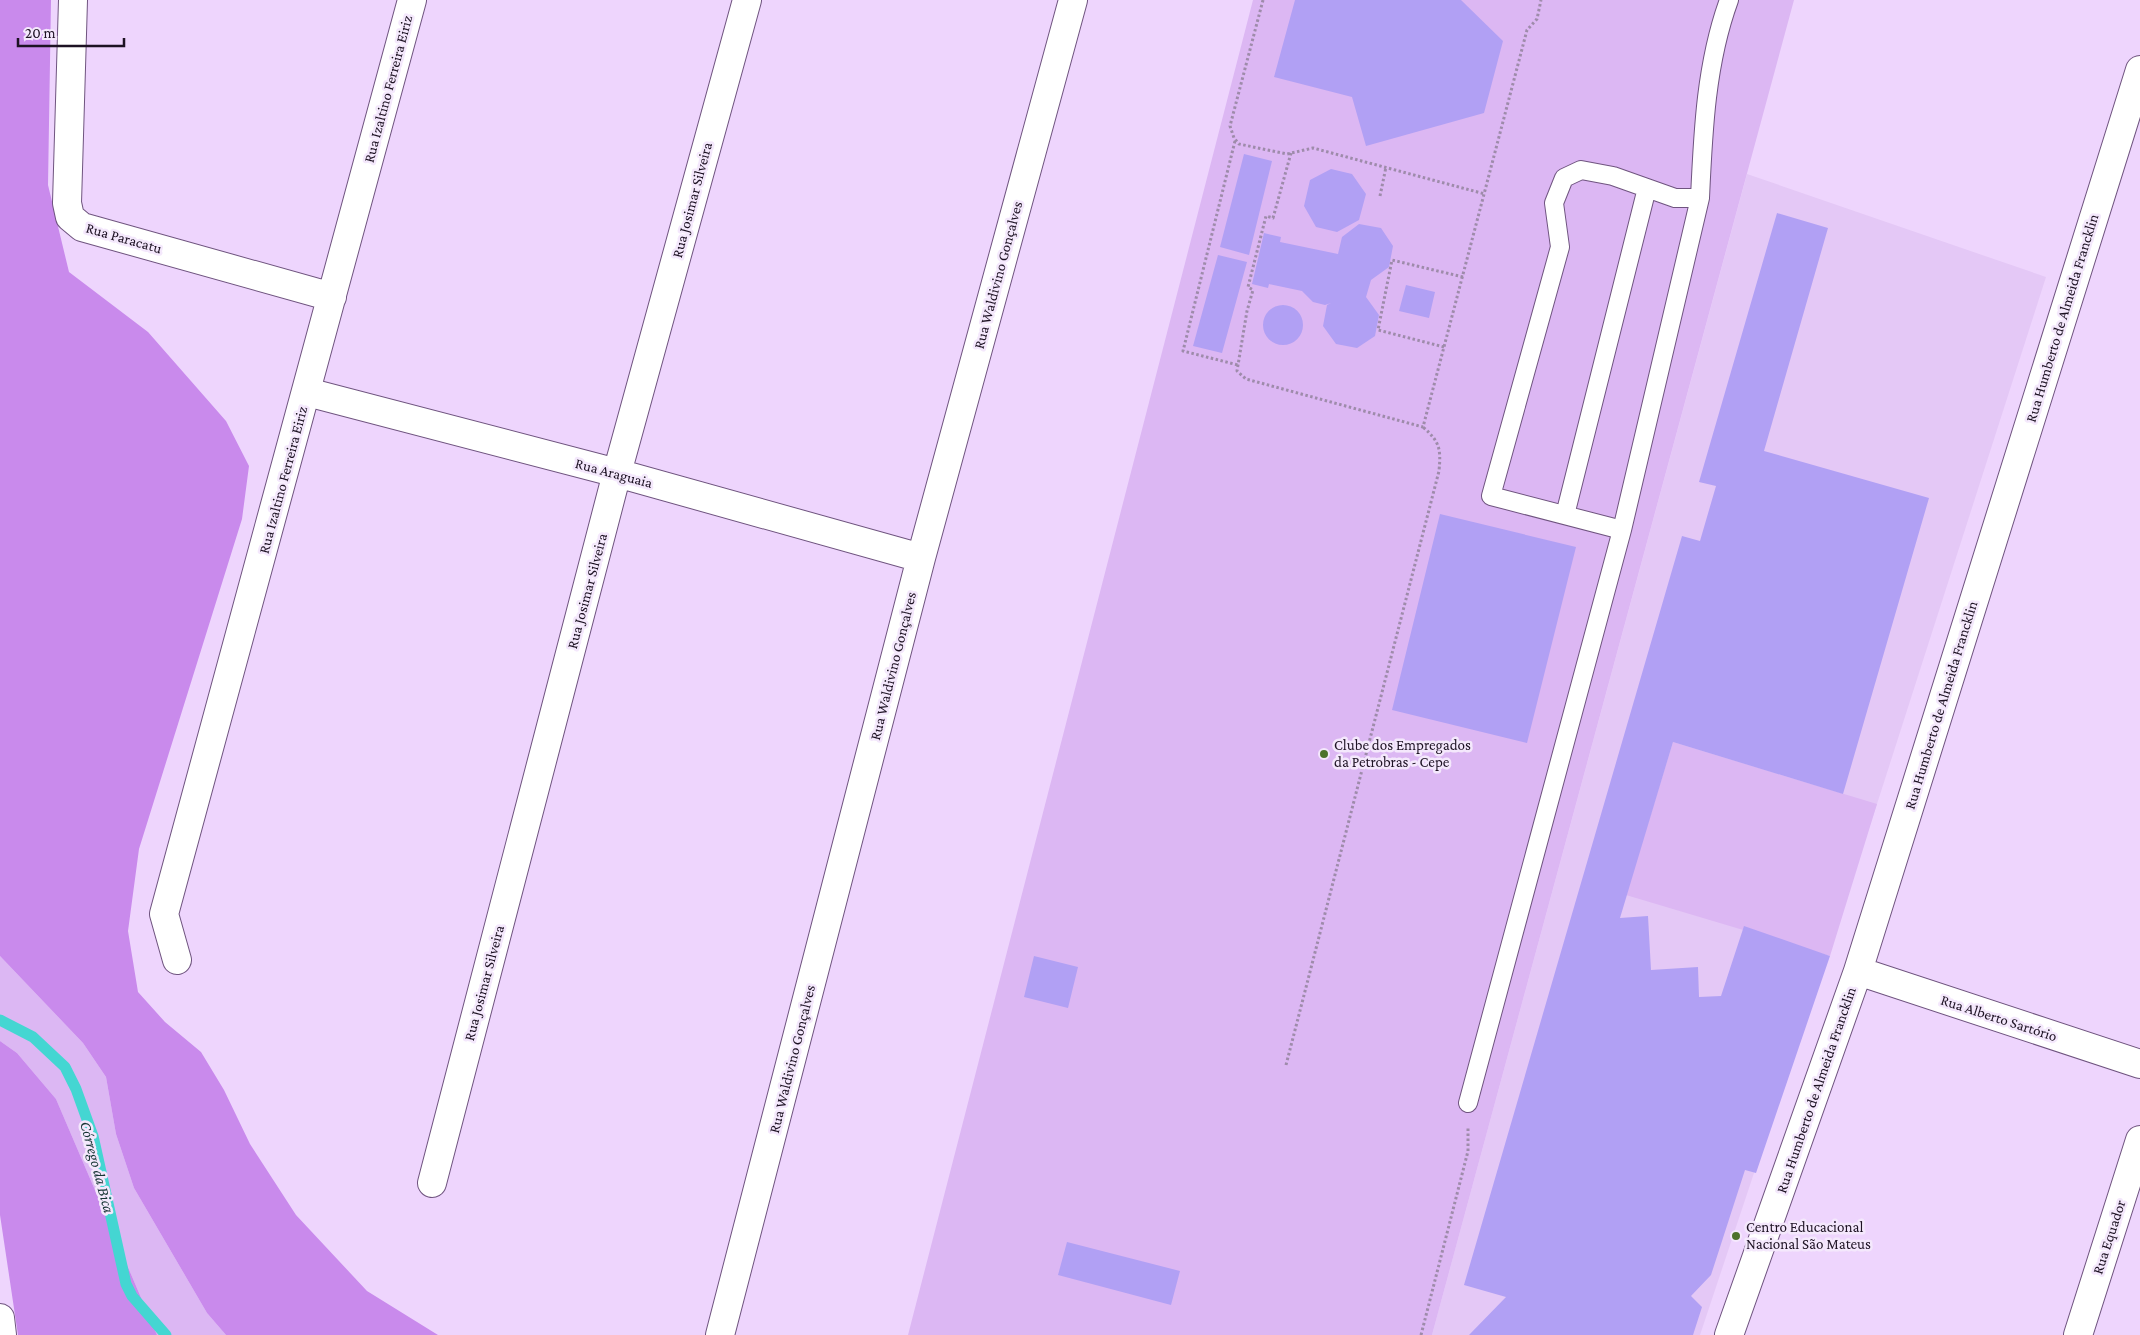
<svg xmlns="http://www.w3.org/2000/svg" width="2140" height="1335" viewBox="0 0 2140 1335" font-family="'Crimson Pro',serif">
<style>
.built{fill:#e4c8f6}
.green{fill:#dcb7f3}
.forest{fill:#c98aec}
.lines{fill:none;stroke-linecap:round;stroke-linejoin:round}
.stream{stroke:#44d6d2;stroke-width:11}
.building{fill:#b1a0f4}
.service-casing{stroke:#6f547f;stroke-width:20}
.minor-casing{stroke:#6f547f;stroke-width:30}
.path{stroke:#9e8baa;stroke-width:3;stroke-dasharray:2.5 2.5;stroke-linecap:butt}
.service{stroke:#fff;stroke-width:18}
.minor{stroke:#fff;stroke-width:28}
.poi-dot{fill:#4d722b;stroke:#f4e8fc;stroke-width:2}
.labels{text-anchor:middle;stroke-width:5;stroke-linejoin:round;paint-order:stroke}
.street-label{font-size:15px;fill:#1d1223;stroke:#f4e8fc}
.poi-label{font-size:15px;fill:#1d1223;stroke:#f4e8fc;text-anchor:start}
.water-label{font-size:16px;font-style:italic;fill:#173534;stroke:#f4e8fc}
</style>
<rect width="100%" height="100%" fill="#eed5fd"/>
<path class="built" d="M 1747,174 L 2046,277 L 1877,804 L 1700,1335 L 1432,1335 Z"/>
<path class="green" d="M 1253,0 L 1794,0 L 1432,1335 L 908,1335 Z
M 1673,742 L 1877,804 L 1830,956 L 1626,895 Z
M 0,956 L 83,1043 L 106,1077 L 116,1134 L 134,1188 L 207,1313 L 226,1335 L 157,1335 L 56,1099 L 17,1053 L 0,1041 Z"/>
<path class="forest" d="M 0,0 L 51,0 L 48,185 L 69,272 L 148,332 L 226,421 L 249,466 L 242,519 L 139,849 L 128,931 L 138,992 L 165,1022 L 201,1052 L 224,1090 L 250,1144 L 296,1215 L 367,1291 L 438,1335 L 226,1335 L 207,1313 L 134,1188 L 116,1134 L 106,1077 L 83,1043 L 0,956 Z
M 0,1041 L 17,1053 L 56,1099 L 157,1335 L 18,1335 L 0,1215 Z"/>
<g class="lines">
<path class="stream" d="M 0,1020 L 33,1037 L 65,1067 L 76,1089 L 93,1136 L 126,1284 L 132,1296 L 166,1335"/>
</g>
<path class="building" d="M 1295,0 L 1461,0 L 1503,41 L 1484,113 L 1366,146 L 1352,97 L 1274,77 Z
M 1244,154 L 1272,161 L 1249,255 L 1220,247 Z
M 1331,169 L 1352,174 L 1366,194 L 1359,220 L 1337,232 L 1316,227 L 1304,206 L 1310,180 Z
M 1777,213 L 1828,228 L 1764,451 L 1929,498 L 1843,794 L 1673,742 L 1620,918 L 1648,916 L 1651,970 L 1698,967 L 1699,997 L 1721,996 L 1744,926 L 1830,956 L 1756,1173 L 1745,1170 L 1711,1275 L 1691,1296 L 1702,1307 L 1693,1335 L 1469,1335 L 1506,1297 L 1464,1285 L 1682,536 L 1700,541 L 1716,486 L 1699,482 Z
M 1359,224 L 1381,228 L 1393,246 L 1389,267 L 1371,280 L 1366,297 L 1379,315 L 1375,336 L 1357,348 L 1336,344 L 1323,326 L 1327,305 L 1331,303 L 1325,305 L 1313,302 L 1302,291 L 1269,284 L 1268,288 L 1252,284 L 1264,233 L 1281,237 L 1280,242 L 1338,254 L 1342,237 Z
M 1218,255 L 1247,262 L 1222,353 L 1193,346 Z
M 1406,285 L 1435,292 L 1429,318 L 1399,311 Z
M1263 325a20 20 0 1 1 40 0a20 20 0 1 1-40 0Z
M 1440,514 L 1576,547 L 1527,743 L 1392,710 Z
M 1034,956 L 1078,967 L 1068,1008 L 1024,997 Z
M 1067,1242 L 1180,1271 L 1171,1305 L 1058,1275 Z"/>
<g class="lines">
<g class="service-casing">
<path id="service" d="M 1581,170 L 1613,176 L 1675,198 L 1700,198 L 1622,530 L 1491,496 L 1560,247 L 1554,203 L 1564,178 Z
M 1700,198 C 1703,131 1706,63 1729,0
M 1565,515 L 1647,188
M 1468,1103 L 1622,530"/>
</g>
<g class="minor-casing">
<path id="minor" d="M 73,0 L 67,203 L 70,217 L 82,227 L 332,297
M 307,392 L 617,473 L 921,558
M 177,960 L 164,914 L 412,0
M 1858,971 L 2140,1064
M 432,1183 L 617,473 L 747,0
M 0,1318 L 2,1335
M 720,1335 L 921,558 L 1073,0
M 1729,1335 L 1858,971 L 2140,70
M 2078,1335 L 2140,1140"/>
</g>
<path class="path" d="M 1263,0 L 1230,126 L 1234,138 L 1239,144 L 1287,154 L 1313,148 L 1485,194
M 1235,141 L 1183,351 L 1238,365
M 1291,153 L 1273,218 L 1266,216 L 1248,287 L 1253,290 L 1247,311 L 1237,371 L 1246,379 L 1423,427 L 1527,30 L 1537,19 L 1541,0
M 1380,196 L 1386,167
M 1444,347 L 1378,330 L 1392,260 L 1463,277
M 1286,1065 L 1439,471 C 1441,449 1440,442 1423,427
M 1421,1335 L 1468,1151 L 1468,1128"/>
<use href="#service" class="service"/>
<use href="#minor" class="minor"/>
</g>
<g class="poi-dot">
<circle cx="1324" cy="754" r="5"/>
<circle cx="1736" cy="1236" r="5"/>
</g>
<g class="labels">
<g class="street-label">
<text transform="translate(388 89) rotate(-75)" y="5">Rua Izaltino Ferreira Eiriz</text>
<text transform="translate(692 200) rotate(-75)" y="5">Rua Josimar Silveira</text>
<text transform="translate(124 238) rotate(16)" y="5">Rua Paracatu</text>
<text transform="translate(998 275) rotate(-75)" y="5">Rua Waldivino Gonçalves</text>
<text transform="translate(2062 318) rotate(-73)" y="5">Rua Humberto de Almeida Francklin</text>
<text transform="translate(614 473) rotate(15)" y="5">Rua Araguaia</text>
<text transform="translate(283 480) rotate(-75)" y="5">Rua Izaltino Ferreira Eiriz</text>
<text transform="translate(587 591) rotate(-75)" y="5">Rua Josimar Silveira</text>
<text transform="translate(893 666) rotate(-76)" y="5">Rua Waldivino Gonçalves</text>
<text transform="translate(1941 705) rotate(-73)" y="5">Rua Humberto de Almeida Francklin</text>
<text transform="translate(484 983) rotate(-75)" y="5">Rua Josimar Silveira</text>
<text transform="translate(1999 1018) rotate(18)" y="5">Rua Alberto Sartório</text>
<text transform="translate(792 1059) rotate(-76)" y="5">Rua Waldivino Gonçalves</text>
<text transform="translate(1816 1090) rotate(-71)" y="5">Rua Humberto de Almeida Francklin</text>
<text transform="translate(2109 1237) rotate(-72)" y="5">Rua Equador</text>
</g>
<g class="poi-label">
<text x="1334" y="750">Clube dos Empregados<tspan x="1334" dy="17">da Petrobras - Cepe</tspan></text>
<text x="1746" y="1232">Centro Educacional<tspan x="1746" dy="17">Nacional São Mateus</tspan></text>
</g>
<g class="water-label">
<text transform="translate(98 1167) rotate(75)" y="6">Córrego da Bica</text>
</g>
</g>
<path d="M18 38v8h106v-8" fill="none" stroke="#1d1223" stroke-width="2.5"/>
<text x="25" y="38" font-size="15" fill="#1d1223" stroke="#f4e8fc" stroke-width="4" paint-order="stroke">20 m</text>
</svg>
